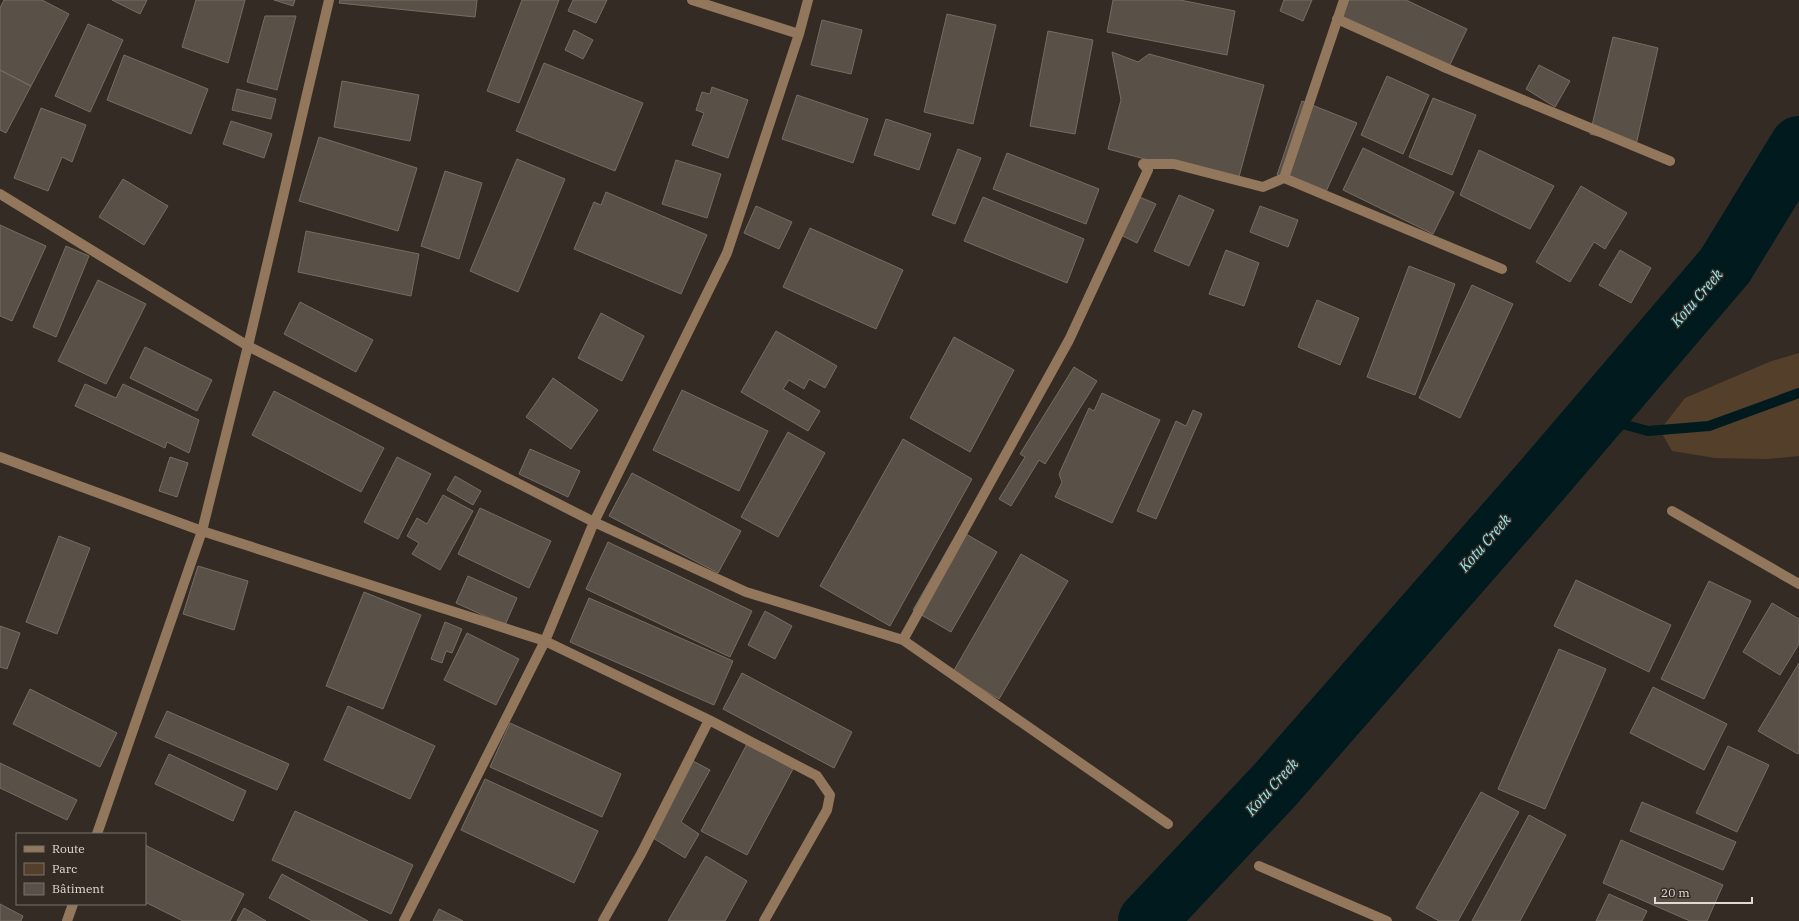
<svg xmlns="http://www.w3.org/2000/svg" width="1799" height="921" viewBox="0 0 1799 921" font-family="'IBM Plex Serif',serif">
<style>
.green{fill:#543f2a}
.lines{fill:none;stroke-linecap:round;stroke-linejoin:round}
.stream{stroke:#001a1d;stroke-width:10}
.river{stroke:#001a1d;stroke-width:58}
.building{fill:#595148;stroke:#766c63}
.minor{stroke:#92775c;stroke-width:10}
.labels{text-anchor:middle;stroke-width:3;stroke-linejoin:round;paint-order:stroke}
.water-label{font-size:15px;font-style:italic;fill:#92eaf3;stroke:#342c24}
</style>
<rect width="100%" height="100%" fill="#342c24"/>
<path class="green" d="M 1799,353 L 1799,456 L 1767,459 L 1715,458 L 1672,451 L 1660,430 L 1685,398 L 1769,362 Z"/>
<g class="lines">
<path class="stream" d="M 1596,417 L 1648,431 L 1709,426 L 1799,393"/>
<path class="river" d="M 1147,921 L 1275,785 L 1542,480 L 1725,266 L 1799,145"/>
</g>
<path class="building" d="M 4,0 L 42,0 L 69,14 L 31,86 L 0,70 L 0,8 Z
M 112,0 L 147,0 L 140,14 Z
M 196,0 L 245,0 L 228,63 L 182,47 Z
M 274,0 L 295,0 L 293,6 Z
M 340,0 L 477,0 L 475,17 L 339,3 Z
M 522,0 L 559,0 L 519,103 L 487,91 Z
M 573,0 L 607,0 L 596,23 L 568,11 Z
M 1113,0 L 1180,0 L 1235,11 L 1227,55 L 1107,32 Z
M 1284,0 L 1312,0 L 1303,21 L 1280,11 Z
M 1348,0 L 1406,0 L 1467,29 L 1446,73 L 1338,22 Z
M 947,14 L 996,25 L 973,124 L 924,112 Z
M 265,16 L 296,16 L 277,90 L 247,82 Z
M 822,20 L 862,30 L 851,74 L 811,65 Z
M 88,24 L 123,40 L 90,112 L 55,96 Z
M 574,30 L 593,40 L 583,59 L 565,50 Z
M 1048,31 L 1093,40 L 1075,134 L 1030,126 Z
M 1613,37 L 1658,48 L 1636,145 L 1590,134 Z
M 1112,52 L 1138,62 L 1149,54 L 1264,85 L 1237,184 L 1108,149 L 1121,100 Z
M 124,55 L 208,89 L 191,134 L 107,100 Z
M 544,63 L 643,103 L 615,171 L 516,131 Z
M 1539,65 L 1570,81 L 1555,107 L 1526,89 Z
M 0,70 L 31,86 L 6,133 L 0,130 Z
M 1387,76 L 1429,95 L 1403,154 L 1361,135 Z
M 342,81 L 419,95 L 410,141 L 334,127 Z
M 712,87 L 748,100 L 728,158 L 692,145 L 704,113 L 696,110 L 702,92 L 710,94 Z
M 237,89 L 276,99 L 271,119 L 232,110 Z
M 797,95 L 868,119 L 853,163 L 782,139 Z
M 1433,98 L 1476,115 L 1452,175 L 1409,157 Z
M 1302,101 L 1357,123 L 1324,196 L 1277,175 Z
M 41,108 L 86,125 L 72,162 L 62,157 L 48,191 L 14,178 Z
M 886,119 L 931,134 L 919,170 L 874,155 Z
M 231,121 L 272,134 L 264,158 L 223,144 Z
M 319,137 L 417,168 L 398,231 L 299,201 Z
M 1363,148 L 1454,192 L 1433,234 L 1343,190 Z
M 958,149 L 981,158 L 955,224 L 932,215 Z
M 1479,150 L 1554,186 L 1530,229 L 1460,195 Z
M 1007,153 L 1099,189 L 1086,224 L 993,189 Z
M 517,159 L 565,179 L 518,292 L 470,271 Z
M 676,160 L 721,174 L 707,218 L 662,204 Z
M 445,171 L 482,183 L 459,259 L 421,246 Z
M 123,179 L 168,206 L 144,245 L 99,217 Z
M 1581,186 L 1627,213 L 1605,249 L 1594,242 L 1570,282 L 1536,262 Z
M 606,192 L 707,235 L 681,294 L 574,249 L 594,202 L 601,205 Z
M 1135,195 L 1156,204 L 1137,243 L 1117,233 Z
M 1179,195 L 1214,210 L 1189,266 L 1154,251 Z
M 983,197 L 1084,239 L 1067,283 L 964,241 Z
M 756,206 L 792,222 L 779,249 L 744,233 Z
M 1260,206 L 1298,220 L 1288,247 L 1250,232 Z
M 0,225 L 46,246 L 12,321 L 0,316 Z
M 810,228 L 903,270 L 876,329 L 783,287 Z
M 306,231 L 419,254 L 411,296 L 298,272 Z
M 66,246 L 89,256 L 56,337 L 33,327 Z
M 1226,250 L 1259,263 L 1244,306 L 1209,294 Z
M 1620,250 L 1651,268 L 1631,303 L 1599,285 Z
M 1409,266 L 1455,284 L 1415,395 L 1367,377 Z
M 98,280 L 146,304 L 106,384 L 58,361 Z
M 1472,285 L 1513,304 L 1460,418 L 1419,398 Z
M 1317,300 L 1359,318 L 1340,365 L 1298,347 Z
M 300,302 L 373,340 L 356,372 L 284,334 Z
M 601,313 L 644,336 L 622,381 L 578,358 Z
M 776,331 L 837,366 L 825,388 L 809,379 L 804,389 L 789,380 L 783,389 L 820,411 L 808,431 L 741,392 Z
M 954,337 L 1014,370 L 970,452 L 910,418 Z
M 145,347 L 212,380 L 197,411 L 130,378 Z
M 1074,367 L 1097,381 L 1045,464 L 1039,460 L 1011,506 L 999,499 L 1025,457 L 1020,454 Z
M 553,378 L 598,410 L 571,449 L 526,417 Z
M 85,384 L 116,398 L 123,384 L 199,420 L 189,453 L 167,442 L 165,448 L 75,406 Z
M 682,390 L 768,431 L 739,491 L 653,450 Z
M 274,391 L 384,448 L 361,492 L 252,435 Z
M 1102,393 L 1160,420 L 1112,523 L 1055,497 L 1062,482 L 1059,474 L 1089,408 L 1094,411 Z
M 1193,410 L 1202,414 L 1156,519 L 1137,511 L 1176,421 L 1186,426 Z
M 788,432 L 825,453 L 778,537 L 741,517 Z
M 903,439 L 972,479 L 890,626 L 820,586 Z
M 530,449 L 580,471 L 568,497 L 519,474 Z
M 170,457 L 188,463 L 177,497 L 159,491 Z
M 397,457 L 431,474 L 398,539 L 364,522 Z
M 632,473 L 741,531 L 718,573 L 609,516 Z
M 455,476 L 481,491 L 473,505 L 447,490 Z
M 443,495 L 473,511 L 440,570 L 412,554 L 419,543 L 407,536 L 417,518 L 427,524 Z
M 480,508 L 551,541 L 529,588 L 458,554 Z
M 959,530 L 997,552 L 951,632 L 913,610 Z
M 59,536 L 90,548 L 57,634 L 26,622 Z
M 608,542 L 752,611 L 730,657 L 586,589 Z
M 1021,554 L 1068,581 L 999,699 L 953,672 Z
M 198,566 L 248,581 L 234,630 L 183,614 Z
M 468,576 L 517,598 L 505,625 L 456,603 Z
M 1576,580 L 1671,625 L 1649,672 L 1554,626 Z
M 1709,581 L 1751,601 L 1704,699 L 1661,679 Z
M 364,592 L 421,615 L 383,709 L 326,686 Z
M 589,598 L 733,661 L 714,705 L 570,642 Z
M 1772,603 L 1799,619 L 1799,644 L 1780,675 L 1743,652 Z
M 765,611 L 792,626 L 775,659 L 748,645 Z
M 445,622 L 462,629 L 452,653 L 446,651 L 442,663 L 431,659 Z
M 0,626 L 20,633 L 7,669 L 0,667 Z
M 467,633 L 519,659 L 496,705 L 444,680 Z
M 1559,649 L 1606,669 L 1545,809 L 1498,789 Z
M 1799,663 L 1799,752 L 1798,754 L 1758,731 Z
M 742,673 L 852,732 L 834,768 L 723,709 Z
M 1653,687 L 1727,724 L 1704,770 L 1630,733 Z
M 30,689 L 117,733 L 100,767 L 13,724 Z
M 348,706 L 435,746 L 410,799 L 324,760 Z
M 167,711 L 289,764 L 277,790 L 155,737 Z
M 510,723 L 621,774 L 602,817 L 490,767 Z
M 747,744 L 793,769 L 747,855 L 701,831 Z
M 1728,746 L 1769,765 L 1737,832 L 1696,813 Z
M 169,754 L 246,791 L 233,821 L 155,784 Z
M 693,761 L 710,770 L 681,822 L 699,834 L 685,858 L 650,836 Z
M 0,763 L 77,800 L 67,820 L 0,788 Z
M 485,779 L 598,831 L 574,883 L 461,830 Z
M 1481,792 L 1519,812 L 1458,921 L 1439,921 L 1416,908 Z
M 1642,802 L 1736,842 L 1723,870 L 1630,831 Z
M 295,811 L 413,865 L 391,914 L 272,860 Z
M 1529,815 L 1566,835 L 1520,921 L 1472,921 Z
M 1621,840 L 1723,885 L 1707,921 L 1690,921 L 1603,883 Z
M 145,845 L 244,894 L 230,921 L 183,921 L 145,902 Z
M 706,856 L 747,881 L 725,921 L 668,921 Z
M 282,874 L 368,921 L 312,921 L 269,898 Z
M 1609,894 L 1647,911 L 1642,921 L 1596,921 Z
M 0,904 L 23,916 L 21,921 L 0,921 Z
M 244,908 L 266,921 L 237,921 Z
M 439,909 L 463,921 L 433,921 Z"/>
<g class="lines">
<path class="minor" d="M 692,0 L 799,34
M 1337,19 L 1453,71 L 1670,161
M 1143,164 L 1174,164 L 1263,187 L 1284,178 L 1502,269
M 1284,178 L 1344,0
M 0,194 L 248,346 L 594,522 L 746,592 L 903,640 L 1168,824
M 0,457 L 202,531 L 545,641 L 709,720 L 817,776 L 830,795 L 827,810 L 764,921
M 1672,511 L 1799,584
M 903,640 L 1069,340 L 1148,170 L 1143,164
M 97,834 L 202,531 L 248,346 L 329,0
M 1259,866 L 1387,921
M 67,921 L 73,904
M 404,921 L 545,641 L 594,522 L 727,253 L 799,34 L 808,0
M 603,921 L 641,854 L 709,720"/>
</g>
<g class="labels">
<g class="water-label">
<text transform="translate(1697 298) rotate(-49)" y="5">Kotu Creek</text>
<text transform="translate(1485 543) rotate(-49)" y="5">Kotu Creek</text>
<text transform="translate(1272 787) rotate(-48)" y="5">Kotu Creek</text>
</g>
</g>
<rect x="16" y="833" width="130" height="72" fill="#342c24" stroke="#79726b"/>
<rect x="24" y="846" width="20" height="6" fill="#92775c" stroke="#79726b"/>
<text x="52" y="853" font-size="12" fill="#e0dad5">Route</text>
<rect x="24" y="863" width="20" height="12" fill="#543f2a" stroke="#79726b"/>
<text x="52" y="873" font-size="12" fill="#e0dad5">Parc</text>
<rect x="24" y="883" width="20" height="12" fill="#595148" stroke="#79726b"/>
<text x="52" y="893" font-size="12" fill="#e0dad5">Bâtiment</text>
<path d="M1655 897v6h97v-6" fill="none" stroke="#e0dad5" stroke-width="2"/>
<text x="1661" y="897" font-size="12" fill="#e0dad5" stroke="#342c24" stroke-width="3" paint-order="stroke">20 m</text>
</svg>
